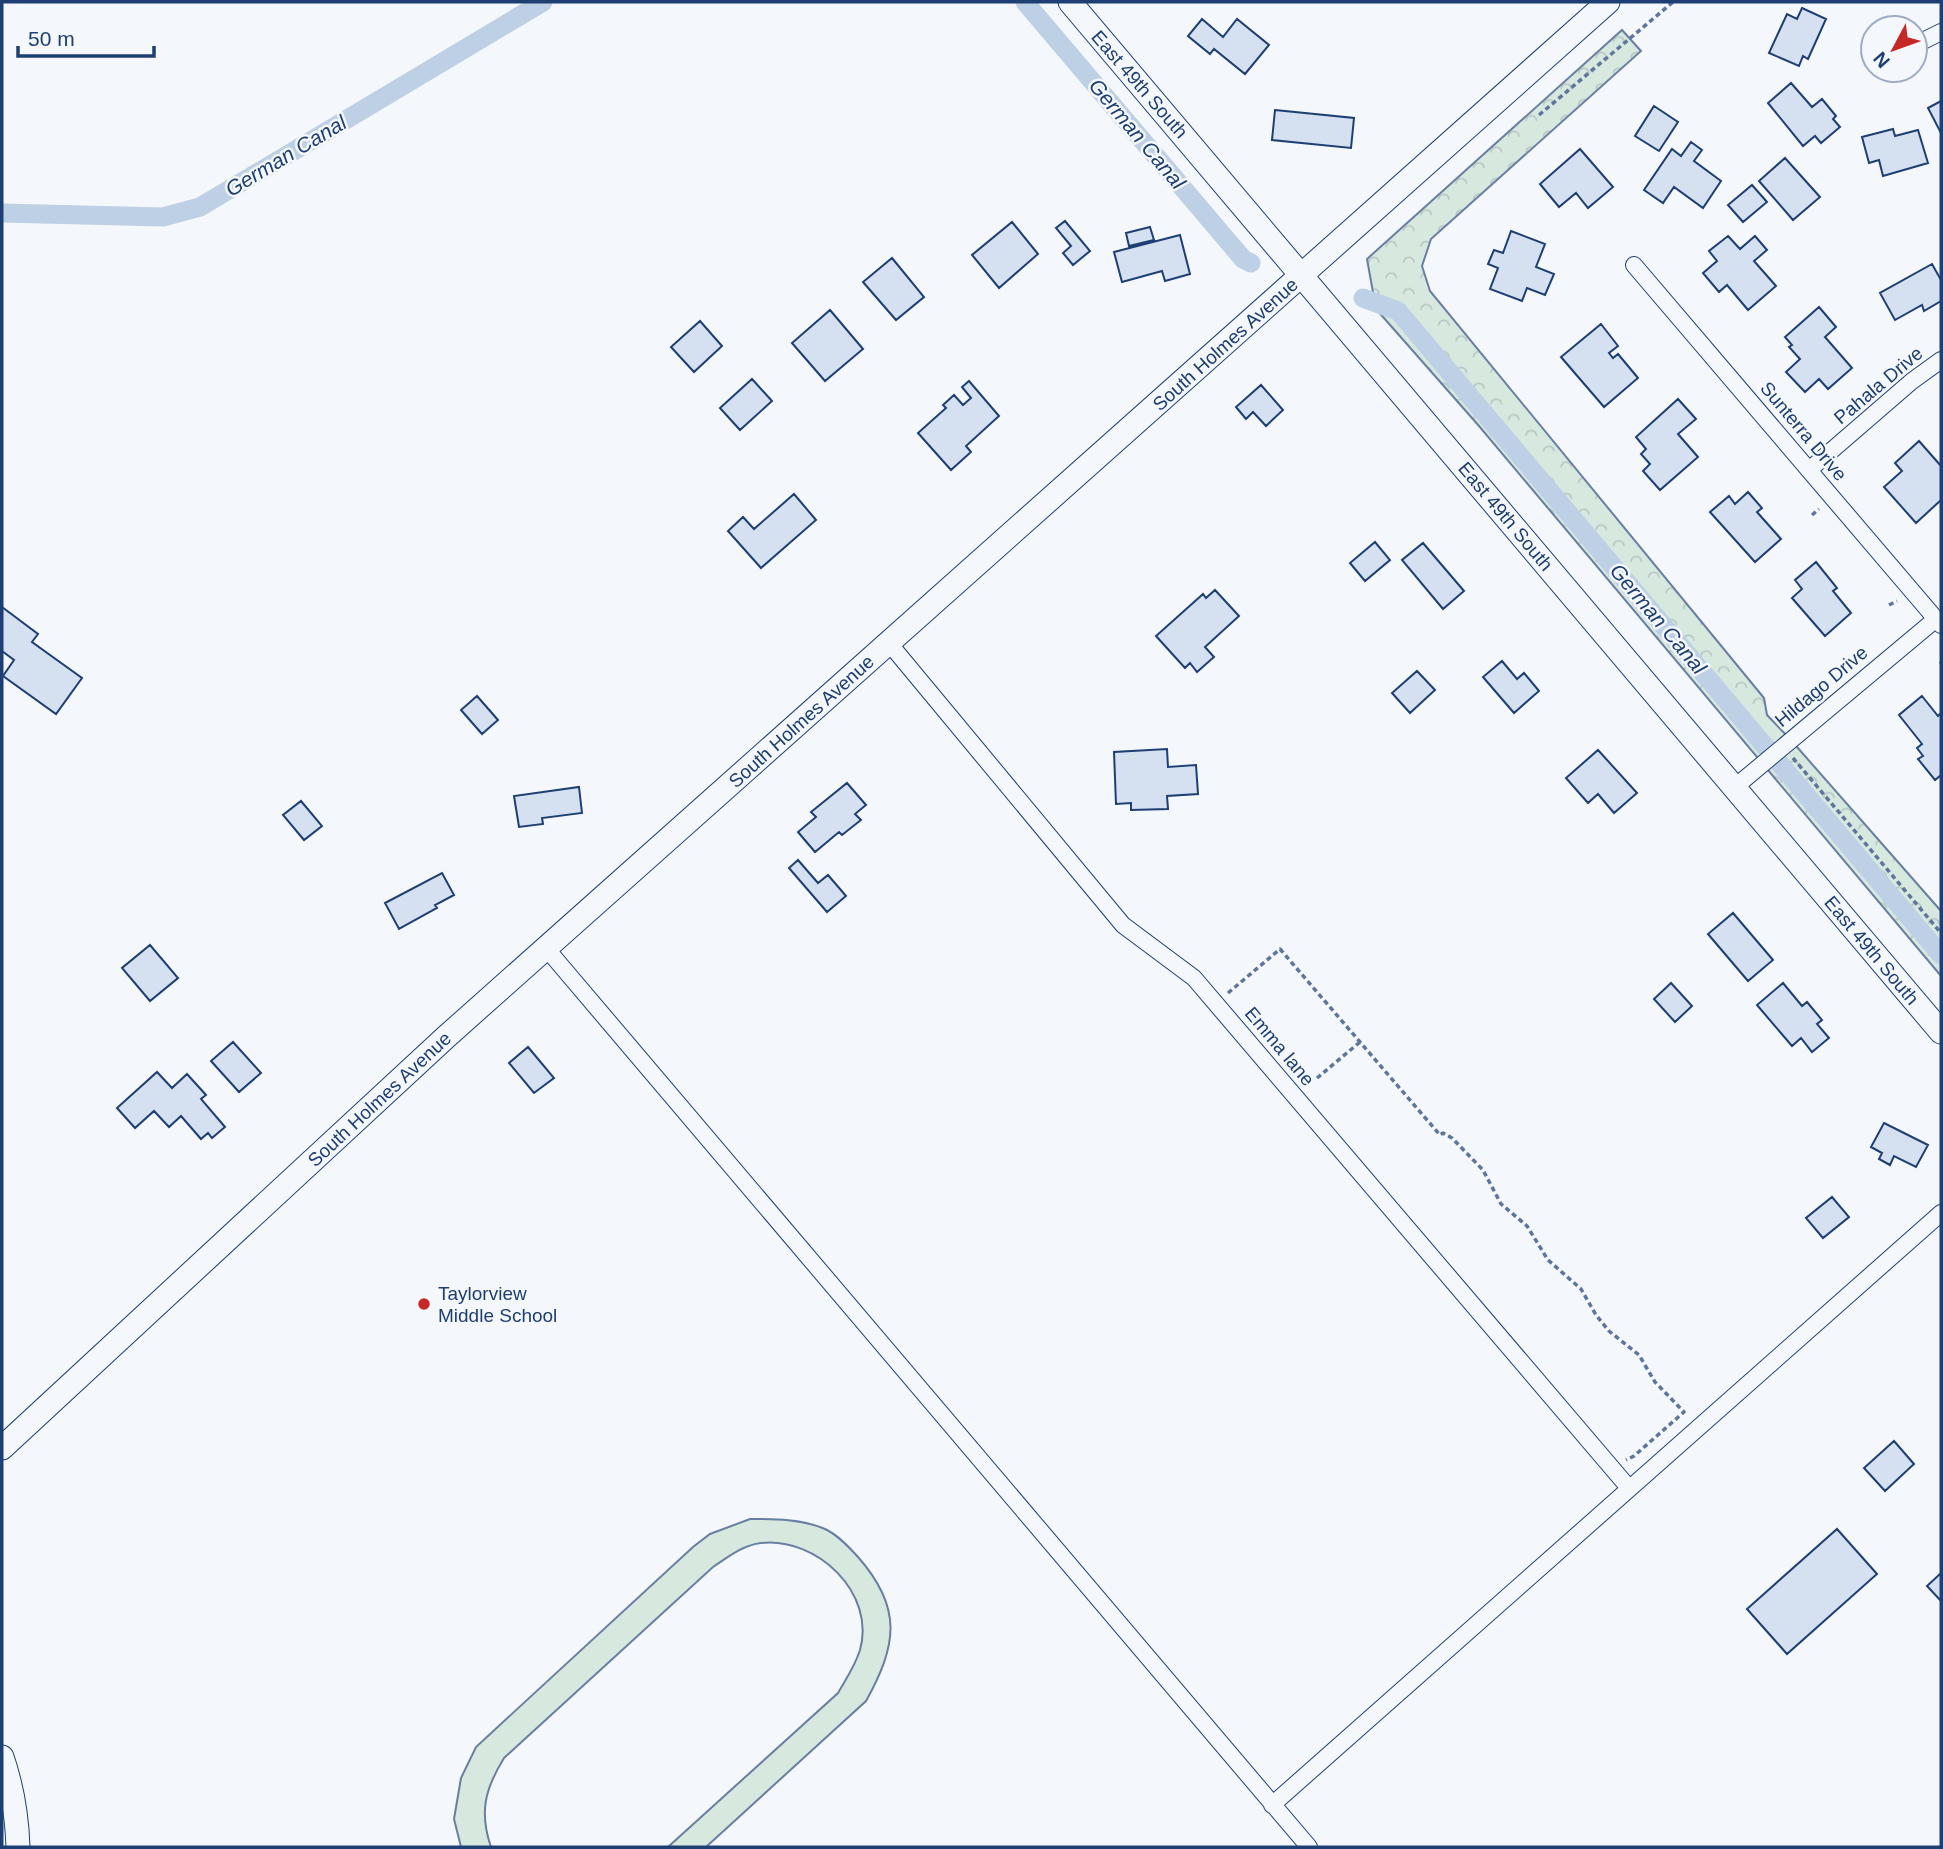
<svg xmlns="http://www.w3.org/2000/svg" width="1943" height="1849" viewBox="0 0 1943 1849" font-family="Arial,sans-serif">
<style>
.forest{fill:url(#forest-crowns);stroke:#687fa3;stroke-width:2}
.pitch{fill:#d7e8df;stroke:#687fa3;stroke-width:2}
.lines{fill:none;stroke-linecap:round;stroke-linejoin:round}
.canal{stroke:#bed0e5;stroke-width:19}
.building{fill:#d5e0f0;stroke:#1d3f73;stroke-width:2}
.street-casing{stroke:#1d3f73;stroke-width:18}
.secondary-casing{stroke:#1d3f73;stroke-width:25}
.path{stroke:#5e769c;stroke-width:3.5;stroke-dasharray:5 3.5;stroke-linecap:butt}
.street{stroke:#f4f7fb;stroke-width:16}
.secondary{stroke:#f4f7fb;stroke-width:23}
.poi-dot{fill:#c62828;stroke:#f4f7fb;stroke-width:2.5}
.labels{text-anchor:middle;stroke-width:5;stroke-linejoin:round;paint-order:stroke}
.street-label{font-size:19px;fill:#1d3f73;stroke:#f4f7fb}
.poi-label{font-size:19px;fill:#1d3f73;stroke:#f4f7fb;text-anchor:start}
.water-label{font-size:21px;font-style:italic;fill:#1d3f73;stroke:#f4f7fb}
</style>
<defs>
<pattern id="forest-crowns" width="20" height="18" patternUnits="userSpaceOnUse" patternTransform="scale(1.75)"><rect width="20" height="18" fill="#d7e8df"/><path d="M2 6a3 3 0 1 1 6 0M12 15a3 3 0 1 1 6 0" fill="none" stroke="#b8c8c3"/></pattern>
</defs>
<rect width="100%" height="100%" fill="#f4f7fb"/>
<path class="forest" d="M 1622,30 L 1641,51 L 1431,239 L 1422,266 L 1430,291 L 1764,698 L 1767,715 L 1790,739 L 1941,911 L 1941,976 L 1479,426 L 1376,309 L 1367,259 Z"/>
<path class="pitch" d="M 750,1519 C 776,1519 802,1519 825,1529 C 838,1535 849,1547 858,1557 C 903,1608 897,1645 866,1701 L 706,1847 L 668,1847 L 838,1693 C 846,1679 855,1666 860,1650 C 876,1593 817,1537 761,1543 C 743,1545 728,1557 713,1567 L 504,1758 C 485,1789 479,1812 491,1847 L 461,1847 L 454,1819 L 461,1778 L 476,1747 L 693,1547 L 710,1534 Z"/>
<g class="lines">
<path class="canal" d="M 1025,2 L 1243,259 L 1251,263
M 2,213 L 163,217 L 200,207 L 543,2
M 1363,298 L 1398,311 L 1941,955"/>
</g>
<path class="building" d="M 1802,8 L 1826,19 L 1808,59 L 1803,56 L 1799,66 L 1769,53 L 1787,14 L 1797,19 Z
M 1202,19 L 1223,37 L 1237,19 L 1269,45 L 1245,74 L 1214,49 L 1210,54 L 1188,36 Z
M 1791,83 L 1812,107 L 1822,99 L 1836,116 L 1833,119 L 1840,127 L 1821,143 L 1815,136 L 1803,146 L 1768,103 Z
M 1941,101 L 1941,133 L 1928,108 Z
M 1654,106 L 1678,122 L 1659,151 L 1635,136 Z
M 1275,110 L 1354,118 L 1351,148 L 1272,140 Z
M 1893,129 L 1895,136 L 1918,130 L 1928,163 L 1883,176 L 1879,160 L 1869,163 L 1862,137 Z
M 1691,142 L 1702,150 L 1694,161 L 1721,181 L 1703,208 L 1674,187 L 1663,203 L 1644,190 L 1672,149 L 1681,156 Z
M 1580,149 L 1613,187 L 1588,208 L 1576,193 L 1559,207 L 1540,184 Z
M 1785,158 L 1820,197 L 1793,220 L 1759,181 Z
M 1752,185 L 1767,202 L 1743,222 L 1728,205 Z
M 1065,221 L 1090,251 L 1073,265 L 1063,253 L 1071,246 L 1056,228 Z
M 1012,222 L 1038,254 L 999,288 L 972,255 Z
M 1150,227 L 1154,240 L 1129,246 L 1126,233 Z
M 1511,231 L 1545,244 L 1536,267 L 1554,274 L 1545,295 L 1527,288 L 1522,301 L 1490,289 L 1498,268 L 1488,264 L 1494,250 L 1503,253 Z
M 1180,235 L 1190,274 L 1165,281 L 1162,271 L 1122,282 L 1114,252 Z
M 1728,236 L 1740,249 L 1755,236 L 1767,250 L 1754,261 L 1776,286 L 1748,310 L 1727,285 L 1719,292 L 1703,273 L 1717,261 L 1709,251 Z
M 892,258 L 924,297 L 896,320 L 863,282 Z
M 1932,264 L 1941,280 L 1941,301 L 1924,311 L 1922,305 L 1895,320 L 1880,293 Z
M 1819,307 L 1836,327 L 1825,337 L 1852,368 L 1828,389 L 1819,379 L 1805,392 L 1786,372 L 1800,359 L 1789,347 L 1792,345 L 1785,337 Z
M 830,310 L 863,349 L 825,381 L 792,343 Z
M 700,321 L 722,346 L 694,372 L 671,347 Z
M 1601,324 L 1618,346 L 1609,353 L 1613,358 L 1618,354 L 1638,378 L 1604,407 L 1561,357 Z
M 752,379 L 772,401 L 740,430 L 720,408 Z
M 969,381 L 999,416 L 966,446 L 971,452 L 951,470 L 918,433 L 946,408 L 943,405 L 954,395 L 963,405 L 971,398 L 962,387 Z
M 1261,385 L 1283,410 L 1266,426 L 1253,412 L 1246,419 L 1236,407 Z
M 1678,399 L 1696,419 L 1678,434 L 1698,457 L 1660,490 L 1643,471 L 1650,464 L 1641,454 L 1646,449 L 1636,437 Z
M 1919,441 L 1941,466 L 1941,500 L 1916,523 L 1884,487 L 1902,471 L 1895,463 Z
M 1748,492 L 1762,508 L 1757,512 L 1781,539 L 1755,562 L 1710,512 L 1729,496 L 1735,504 Z
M 794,494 L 816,520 L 761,568 L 728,531 L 743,517 L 754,529 Z
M 1375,542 L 1390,560 L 1365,581 L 1350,563 Z
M 1423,543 L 1464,591 L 1443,609 L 1402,560 Z
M 1816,562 L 1837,588 L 1833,591 L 1851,613 L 1825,636 L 1792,598 L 1802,589 L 1795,580 Z
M 1215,590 L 1239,616 L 1205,647 L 1214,657 L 1197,672 L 1190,663 L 1185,668 L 1156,636 L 1203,594 L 1206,598 Z
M 2,607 L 38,634 L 32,642 L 82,678 L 56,714 L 3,676 L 14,660 L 2,651 Z
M 1502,661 L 1517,679 L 1524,673 L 1539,691 L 1514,713 L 1483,677 Z
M 1417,671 L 1435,690 L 1410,713 L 1392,693 Z
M 477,696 L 498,720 L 482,734 L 461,710 Z
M 1922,696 L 1938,716 L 1941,713 L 1941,775 L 1935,780 L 1918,759 L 1923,756 L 1917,748 L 1922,744 L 1899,715 Z
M 1167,749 L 1168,767 L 1196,765 L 1198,794 L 1167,796 L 1168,809 L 1131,810 L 1131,803 L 1116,804 L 1114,752 Z
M 1598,750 L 1637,793 L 1614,813 L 1598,794 L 1588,803 L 1566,778 Z
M 847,783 L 866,805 L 855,814 L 861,820 L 842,835 L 839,832 L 815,852 L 798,832 L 816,817 L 811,812 Z
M 579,787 L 582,813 L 542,818 L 543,824 L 519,827 L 514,796 Z
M 301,801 L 322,826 L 304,840 L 283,815 Z
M 798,860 L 818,883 L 828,875 L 846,896 L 827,912 L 789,868 Z
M 442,873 L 454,895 L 435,905 L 437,908 L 399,929 L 385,903 Z
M 1733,913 L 1773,960 L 1748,981 L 1708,934 Z
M 150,945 L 178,978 L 150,1001 L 122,968 Z
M 1671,983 L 1692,1006 L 1675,1022 L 1654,999 Z
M 1783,983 L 1802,1006 L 1807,1002 L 1822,1020 L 1817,1024 L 1829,1038 L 1812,1052 L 1801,1038 L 1792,1046 L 1757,1005 Z
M 233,1042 L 261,1073 L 239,1092 L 211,1061 Z
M 528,1047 L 554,1078 L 534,1093 L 509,1063 Z
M 157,1072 L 172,1088 L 187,1074 L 206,1095 L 201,1099 L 225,1127 L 212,1138 L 208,1133 L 201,1139 L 181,1116 L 169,1127 L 154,1111 L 135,1128 L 117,1108 Z
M 1884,1123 L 1928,1145 L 1916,1167 L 1894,1156 L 1890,1165 L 1879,1159 L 1882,1153 L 1871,1147 Z
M 1832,1197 L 1849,1217 L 1823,1238 L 1806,1218 Z
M 1894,1441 L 1914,1464 L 1885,1491 L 1864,1468 Z
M 1837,1529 L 1877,1574 L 1787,1654 L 1747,1609 Z
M 1941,1573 L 1941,1601 L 1927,1586 Z"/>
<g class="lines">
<g class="street-casing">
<path id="street" d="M 1915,45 L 1941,32
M 1634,265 L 1941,625
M 1809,470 L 1912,381 L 1941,360
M 889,643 L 1123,925 L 1194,978 L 1629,1488
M 1735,787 L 1936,619
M 546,948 L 1309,1847
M 1272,1805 L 1941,1213"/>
</g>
<g class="secondary-casing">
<path id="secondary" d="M 1070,2 L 1941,1032
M 2,1448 L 446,1037 L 1608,2
M 2,1757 C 12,1786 17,1816 18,1847"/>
</g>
<path class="path" d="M 1539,115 L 1673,2
M 1812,515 L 1819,509
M 1889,605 L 1897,601
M 1940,664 L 1941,663
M 1793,758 L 1941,933
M 1228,993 L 1280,949 L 1440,1135 L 1443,1133 L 1452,1138 L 1483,1170 L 1501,1204 L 1527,1226 L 1548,1260 L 1581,1289 L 1596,1315 L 1609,1331 L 1639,1355 L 1655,1382 L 1684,1412 L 1634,1456 L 1626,1460
M 1317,1078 L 1360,1042"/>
<use href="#street" class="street"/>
<use href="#secondary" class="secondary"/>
</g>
<circle class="poi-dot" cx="424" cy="1304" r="7"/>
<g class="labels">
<g class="street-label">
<text transform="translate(1140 84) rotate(49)" y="7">East 49th South</text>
<text transform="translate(1225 344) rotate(-42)" y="7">South Holmes Avenue</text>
<text transform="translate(1878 385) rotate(-40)" y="7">Pahala Drive</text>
<text transform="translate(1804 431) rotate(50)" y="7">Sunterra Drive</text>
<text transform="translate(1506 516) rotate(50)" y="7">East 49th South</text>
<text transform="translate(1821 686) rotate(-40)" y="7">Hildago Drive</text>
<text transform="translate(801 721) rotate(-42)" y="7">South Holmes Avenue</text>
<text transform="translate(1872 950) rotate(50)" y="7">East 49th South</text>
<text transform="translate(1280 1046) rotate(50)" y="7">Emma lane</text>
<text transform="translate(379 1099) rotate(-43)" y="7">South Holmes Avenue</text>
</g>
<g class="poi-label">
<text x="438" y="1300">Taylorview<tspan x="438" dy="22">Middle School</tspan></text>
</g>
<g class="water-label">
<text transform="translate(1137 134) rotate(50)" y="7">German Canal</text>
<text transform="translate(286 156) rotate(-31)" y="7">German Canal</text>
<text transform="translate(1658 619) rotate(50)" y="7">German Canal</text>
</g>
</g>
<rect width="1943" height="1849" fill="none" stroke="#1d3f73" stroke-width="7"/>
<g transform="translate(1894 49) rotate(229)"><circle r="33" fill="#f4f7fb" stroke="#9eadc5" stroke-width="2"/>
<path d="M0-5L12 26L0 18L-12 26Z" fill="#c62828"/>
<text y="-10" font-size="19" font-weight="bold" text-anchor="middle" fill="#1d3f73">N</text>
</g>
<path d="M18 46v10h136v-10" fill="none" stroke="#1d3f73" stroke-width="3.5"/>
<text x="28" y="46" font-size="21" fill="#1d3f73" stroke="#f4f7fb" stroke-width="5" paint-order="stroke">50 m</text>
</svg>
